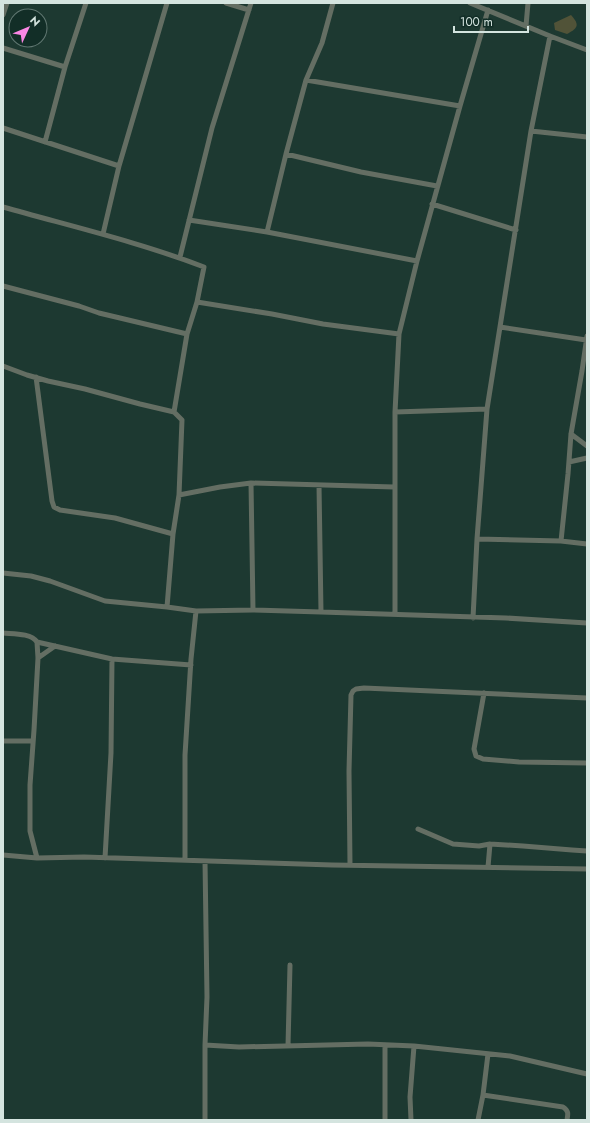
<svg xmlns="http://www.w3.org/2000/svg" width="590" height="1123" viewBox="0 0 590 1123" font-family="Jost,sans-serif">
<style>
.green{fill:#515338}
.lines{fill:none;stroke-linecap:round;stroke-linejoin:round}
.minor{stroke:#646e63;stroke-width:5}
</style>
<rect width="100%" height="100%" fill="#1d3931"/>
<path class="green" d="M 571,15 C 580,25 578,28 567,34 L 555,30 L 554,23 Z"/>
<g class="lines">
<path class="minor" d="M 226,3 L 249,10
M 470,3 L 550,36 L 587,50
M 3,15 L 7,3
M 526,26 L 528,3
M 3,48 L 65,67 L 86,3
M 306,80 L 460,106
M 3,128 L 119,166
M 531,131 L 587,137
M 45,142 L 65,67
M 286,154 L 361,172 L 437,186
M 432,204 L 516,230
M 3,207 C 70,226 139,242 204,267 L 197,302 L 272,314 L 323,324 L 399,334
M 189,220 L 267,232 L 417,261
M 267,232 L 286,154 L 306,80 L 322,43 L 333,3
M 103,234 L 119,166 L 167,3
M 180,257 L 212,128 L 251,3
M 3,286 L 79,306 L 99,313 L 187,334
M 197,302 L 187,334 L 174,412 L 182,420 L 179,495 L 173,534 L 167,607 L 196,611 L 253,610 L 321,612 L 506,618 L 587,623
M 500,327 L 586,340
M 3,366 L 27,375 L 48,381 L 85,389 L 140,404 L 174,412
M 36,377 L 52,501 L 54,507 L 60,510 L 115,518 L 173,534
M 395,412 L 487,409
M 571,434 L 587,446
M 569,462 L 587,458
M 251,483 L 253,610
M 319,485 L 321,612
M 179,495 L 220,487 L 251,483 L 394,487
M 477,539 L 561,541 L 587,544
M 561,541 L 568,474 L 571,434 L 582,371 L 587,336
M 3,573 L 31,576 L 50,581 L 105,601 L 167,607
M 395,614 L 395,412 L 399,334 L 417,261 L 460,106 L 488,10
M 473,618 L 477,539 L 487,409 L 531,131 L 550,36
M 3,633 C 13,634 31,633 37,642 L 112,659 L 191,665
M 37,642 L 38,658 L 34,730 L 30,785 L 30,831 L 37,858
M 38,658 L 55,646
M 484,693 L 474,749 L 476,756 L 483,759 L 519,762 L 587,763
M 3,741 L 33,741
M 418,829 L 453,844 L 479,846 L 490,844 L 523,846 L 572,850 L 587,851
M 3,855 L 37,858 L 84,857 L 332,865 L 587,869
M 105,858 L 111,753 L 112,659
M 185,860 L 185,755 L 191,659 L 196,611
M 205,861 L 207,997 L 205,1045 L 205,1120
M 350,865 L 349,771 L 351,695 L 353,691 L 356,689 L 364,688 L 587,698
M 488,867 L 490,844
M 205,1045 L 239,1047 L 368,1044 L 414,1046 L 510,1056 L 587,1074
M 385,1045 L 385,1120
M 288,1046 L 290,965
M 483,1095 L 563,1107 C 569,1111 568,1114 567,1120
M 411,1120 L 410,1097 L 414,1046
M 478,1120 L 483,1095 L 488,1054"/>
</g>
<rect width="590" height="1123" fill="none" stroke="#d4e4df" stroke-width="8"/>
<g transform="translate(28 28) rotate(46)"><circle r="19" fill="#122e27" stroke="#607771"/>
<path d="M0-3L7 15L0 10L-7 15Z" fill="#fb87e5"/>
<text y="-6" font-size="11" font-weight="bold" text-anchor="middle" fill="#d4e4df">N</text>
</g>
<path d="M454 26v6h74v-6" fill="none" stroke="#d4e4df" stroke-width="2"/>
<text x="460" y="26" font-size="12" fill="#d4e4df" stroke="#122e27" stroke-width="3" paint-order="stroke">100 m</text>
</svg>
